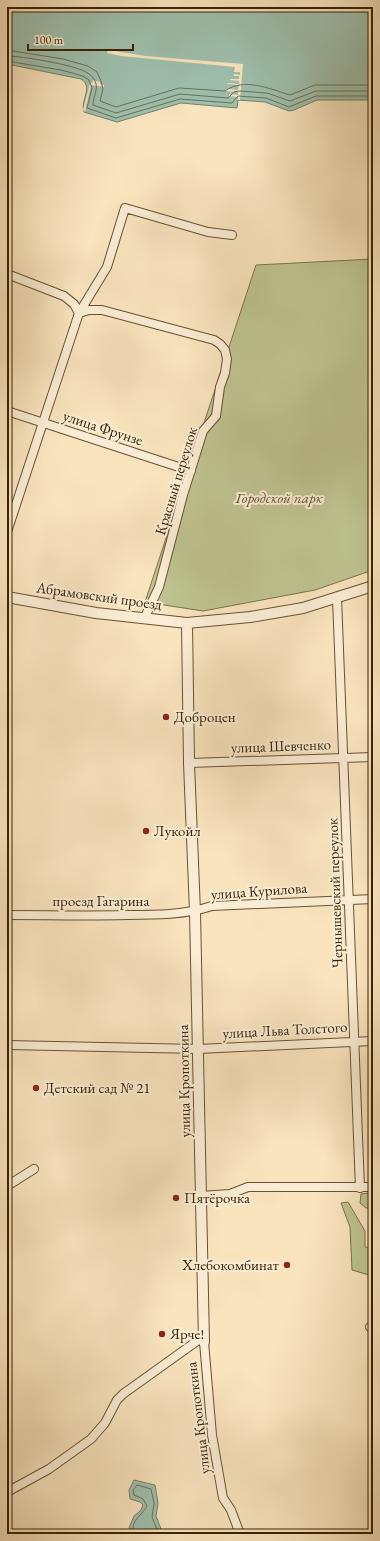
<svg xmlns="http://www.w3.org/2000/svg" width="380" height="1541" viewBox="0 0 380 1541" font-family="'EB Garamond',serif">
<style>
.green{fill:#bec491;stroke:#7c734a}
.water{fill:#9ebfad;stroke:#768069}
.pier{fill:#f9e4be}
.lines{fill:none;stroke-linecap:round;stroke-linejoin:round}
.shore{stroke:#6c7058;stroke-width:1}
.minor-casing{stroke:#695231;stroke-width:10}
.tertiary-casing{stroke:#695231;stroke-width:12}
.minor{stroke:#fbedd5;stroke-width:8}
.tertiary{stroke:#fbedd5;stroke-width:10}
.poi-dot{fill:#8f2418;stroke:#fbedd5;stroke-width:1.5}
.labels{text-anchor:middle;stroke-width:4;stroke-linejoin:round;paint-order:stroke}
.street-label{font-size:15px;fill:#392202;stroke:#fbedd5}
.park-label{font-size:15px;font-style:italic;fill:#61532d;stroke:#fbedd5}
.poi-label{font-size:15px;fill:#392202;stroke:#fbedd5;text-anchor:start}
</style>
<rect width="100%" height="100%" fill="#f9e4be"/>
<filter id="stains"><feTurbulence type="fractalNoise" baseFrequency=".005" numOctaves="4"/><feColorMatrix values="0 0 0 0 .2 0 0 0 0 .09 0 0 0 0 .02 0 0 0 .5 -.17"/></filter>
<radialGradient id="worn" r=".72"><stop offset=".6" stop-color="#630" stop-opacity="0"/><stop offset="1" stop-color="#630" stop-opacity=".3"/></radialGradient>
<path class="green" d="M 373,259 L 373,570 L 315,590 L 203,611 L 145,602 L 256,265 Z
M 369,1193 L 373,1195 L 372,1208 L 366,1208 L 360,1203 L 361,1194 Z
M 348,1202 L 365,1231 L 365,1247 L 373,1248 L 373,1319 L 369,1320 L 369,1275 L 352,1270 L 350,1227 L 341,1203 Z"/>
<path class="water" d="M 7,7 L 373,7 L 373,100 L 317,100 L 294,110 L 289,111 L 265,102 L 238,100 L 237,108 L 181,103 L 117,122 L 84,112 C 80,100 94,87 81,79 L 7,64 Z
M 134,1480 L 155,1485 L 158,1503 L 156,1516 L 163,1534 L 132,1534 L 129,1528 L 134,1516 L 141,1510 L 143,1505 L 140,1502 L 130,1499 L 129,1490 Z"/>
<path class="pier" d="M 108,50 L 146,56 L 243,64 L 240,100 L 238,100 L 238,97 L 229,96 L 229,94 L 238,95 L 238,92 L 226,91 L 227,89 L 238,90 L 239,85 L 227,84 L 227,83 L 239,84 L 239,81 L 230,80 L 230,79 L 239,79 L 239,76 L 234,76 L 234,74 L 240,75 L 240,72 L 234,72 L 235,67 L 121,56 L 107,53 Z
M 93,80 L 100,82 L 100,84 L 104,85 L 104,87 L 91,85 L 85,112 L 83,110 L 90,83 L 92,83 Z"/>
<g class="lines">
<path class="shore" d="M 7,50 L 63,59 L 88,66 L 97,72 L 101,81 L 103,89 L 100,101 L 116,107 L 179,88 L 225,91 C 244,77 270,89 290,95 L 315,85 L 373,85
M 7,56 C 22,56 74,65 86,72 C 90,74 93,77 95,81 C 99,89 93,96 93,105 L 116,113 L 180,94 L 228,98 L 234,92 L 239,91 L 267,93 L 290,101 L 316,91 L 373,91
M 7,61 L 61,70 L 83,76 L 89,80 L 92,88 L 87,108 L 116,118 L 180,99 L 232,103 L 238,96 L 266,98 L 289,107 L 316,96 L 373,96
M 135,1534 C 135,1532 134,1530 133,1528 C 133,1519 144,1513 147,1506 L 143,1499 L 134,1495 L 133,1490 L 137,1485 L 151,1489 L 154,1503 L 152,1517 L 159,1534"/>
<g class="minor-casing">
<path id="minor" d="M 7,274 L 64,296 L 74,304 L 79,313 L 89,310 L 102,310 L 214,340 L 220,344 L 225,350 L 227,359 L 225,373 L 220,387 L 216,416 L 203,431 L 183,495 L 159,587 L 144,619
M 7,411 L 191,471
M 7,532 L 79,313 L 107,267 L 125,208 L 208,232 L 232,235
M 337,598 L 360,1188
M 189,763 L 373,757
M 7,915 C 47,915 87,916 127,915 C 156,915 184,915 212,906 L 373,899
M 7,1045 L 198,1049 L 373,1041
M 7,1186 L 34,1169
M 200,1196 L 230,1194 L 248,1187 L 373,1187
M 370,1327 L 373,1326
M 204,1342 L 212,1435 L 223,1498 L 231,1510 L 240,1534
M 7,1492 L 49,1469 L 91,1439 L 105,1423 L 117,1400 L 123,1394 L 204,1336"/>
</g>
<g class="tertiary-casing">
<path id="tertiary" d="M 7,597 L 96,613 L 187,623 L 250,617 L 303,608 L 373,586
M 187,623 L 189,763 L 195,912 L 204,1342"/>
</g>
<use href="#minor" class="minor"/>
<use href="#tertiary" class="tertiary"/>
</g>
<g class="poi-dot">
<circle cx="166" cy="717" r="4"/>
<circle cx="146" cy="831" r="4"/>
<circle cx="36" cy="1088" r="4"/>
<circle cx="176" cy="1198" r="4"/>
<circle cx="287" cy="1265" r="4"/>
<circle cx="162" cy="1334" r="4"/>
</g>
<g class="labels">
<g class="street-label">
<text transform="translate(103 428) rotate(18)" y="5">улица Фрунзе</text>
<text transform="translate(176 481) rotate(-73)" y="5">Красный переулок</text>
<text transform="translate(99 596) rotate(8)" y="5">Абрамовский проезд</text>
<text transform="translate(281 746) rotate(-2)" y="5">улица Шевченко</text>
<text transform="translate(259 891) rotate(-4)" y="5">улица Курилова</text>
<text transform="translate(335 893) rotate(-92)" y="5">Чернышевский переулок</text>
<text x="101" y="906">проезд Гагарина</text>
<text transform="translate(285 1030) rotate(-3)" y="5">улица Льва Толстого</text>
<text transform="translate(184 1081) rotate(-91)" y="5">улица Кропоткина</text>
<text transform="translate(198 1418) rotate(-97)" y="5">улица Кропоткина</text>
</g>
<g class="park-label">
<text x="279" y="503">Городской парк</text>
</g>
<g class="poi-label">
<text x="174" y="722">Доброцен</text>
<text x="154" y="836">Лукойл</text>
<text x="44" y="1093">Детский сад № 21</text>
<text x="184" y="1203">Пятёрочка</text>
<text x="279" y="1270" text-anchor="end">Хлебокомбинат</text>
<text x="170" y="1339">Ярче!</text>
</g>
</g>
<rect width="380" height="1541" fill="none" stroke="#f9e4be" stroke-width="24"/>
<rect x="8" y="8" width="364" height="1525" fill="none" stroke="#392202" stroke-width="2"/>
<rect x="12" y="12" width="356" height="1517" fill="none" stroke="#392202"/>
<path d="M28 44v6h105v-6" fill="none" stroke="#392202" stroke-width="2"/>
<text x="34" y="44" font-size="12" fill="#392202" stroke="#fbedd5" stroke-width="3" paint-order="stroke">100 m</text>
<rect width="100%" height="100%" filter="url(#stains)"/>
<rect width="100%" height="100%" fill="url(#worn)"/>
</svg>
